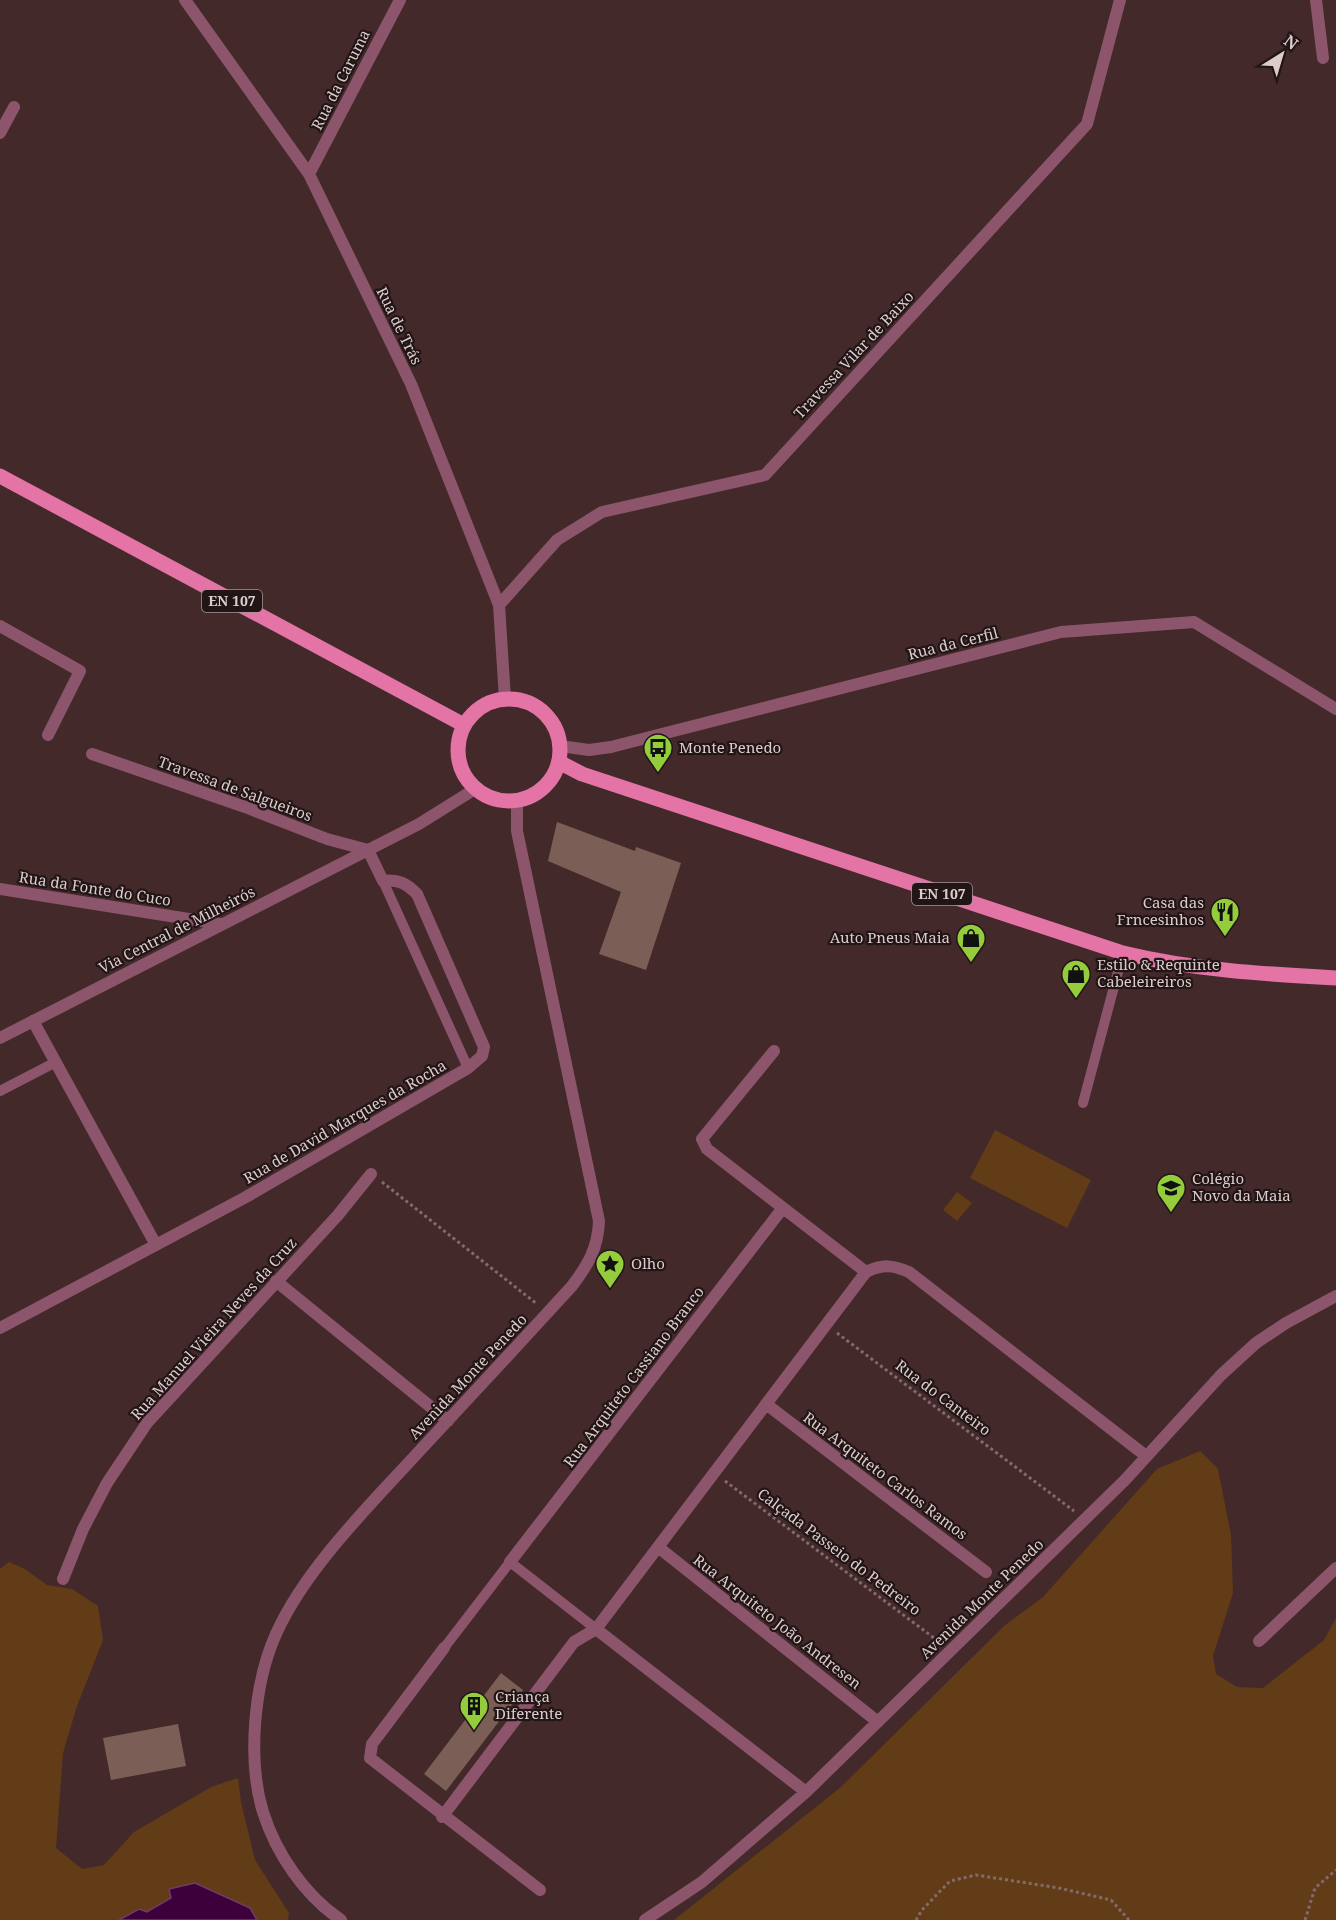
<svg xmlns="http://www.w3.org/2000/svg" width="1336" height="1920" viewBox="0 0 1336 1920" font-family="'Noto Serif',serif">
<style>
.green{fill:#623c17}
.water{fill:#3e003b;stroke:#6e3d67;stroke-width:1.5}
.building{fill:#7b5f56}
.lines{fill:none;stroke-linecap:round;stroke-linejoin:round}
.path{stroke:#826b6c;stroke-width:3;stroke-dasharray:3 3;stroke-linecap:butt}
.service{stroke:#8c556c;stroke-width:10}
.minor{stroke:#8c556c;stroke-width:12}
.tertiary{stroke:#8c556c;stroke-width:12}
.primary{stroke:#e473a6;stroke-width:15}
.labels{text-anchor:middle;stroke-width:4.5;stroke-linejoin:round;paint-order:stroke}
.shield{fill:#211516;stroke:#a59596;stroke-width:1.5}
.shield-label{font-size:14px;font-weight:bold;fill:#decccd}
.street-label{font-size:15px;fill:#decccd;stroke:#211516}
.poi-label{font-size:15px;fill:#decccd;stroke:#211516;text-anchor:start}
</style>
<rect width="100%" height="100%" fill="#43292a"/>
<path class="green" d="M 995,1130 L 1091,1180 L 1067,1228 L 970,1178 Z
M 957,1192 L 972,1203 L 957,1221 L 943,1210 Z
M 1200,1451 L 1218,1469 L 1231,1535 L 1233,1593 L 1213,1656 L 1216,1674 L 1237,1687 L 1263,1688 L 1324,1640 L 1336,1618 L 1336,1920 L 674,1920 L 841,1787 L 1004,1626 L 1043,1597 L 1157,1469 Z
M 9,1562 L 25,1569 L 47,1585 L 72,1589 L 98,1606 L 103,1640 L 77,1706 L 63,1753 L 56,1848 L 82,1869 L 104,1865 L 134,1832 L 211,1787 L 238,1778 L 241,1802 L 255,1860 L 289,1913 L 288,1920 L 0,1920 L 0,1569 Z"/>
<path class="water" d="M 195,1883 L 250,1908 L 257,1920 L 119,1920 L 139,1909 L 147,1912 L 171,1898 L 169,1889 Z"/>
<path class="building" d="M 557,822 L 635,851 L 636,847 L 681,863 L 646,970 L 599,954 L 621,892 L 548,861 Z
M 501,1673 L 523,1690 L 446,1791 L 424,1774 Z
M 178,1724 L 186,1766 L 111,1780 L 103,1738 Z"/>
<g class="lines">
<path class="path" d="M 382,1182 L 537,1304
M 837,1333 L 1074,1511
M 725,1481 L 938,1641
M 916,1920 L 922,1910 L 950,1881 L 976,1875 L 1059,1888 L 1111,1900 L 1129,1920
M 1305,1920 L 1315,1888 L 1336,1870"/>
<path class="service" d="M 383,881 L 468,1068
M 0,1091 L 56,1062
M 1083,1103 L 1123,953
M 444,1648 L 510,1562 L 596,1629"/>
<path class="minor" d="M 185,0 L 309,174 L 411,384 L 499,605 L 505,699
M 1316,0 L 1323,58
M 0,133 L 14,107
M 309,174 L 400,0
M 499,605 L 557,540 L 602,512 L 765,475 L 1087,124 L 1120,0
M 0,626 L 80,671 L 48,735
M 560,746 L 589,750 L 611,747 L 1061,632 L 1194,622 L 1336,709
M 0,889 L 220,924
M 33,1021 L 156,1245
M 774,1051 L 702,1139 L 707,1149 L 866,1272
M 276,1281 L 448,1421
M 0,1328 L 246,1197 L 468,1068 L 482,1056 L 484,1047 L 417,894 C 406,883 398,879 383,881 L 368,850 L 327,839 L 245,807 L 92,754
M 766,1404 L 986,1572
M 658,1547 L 878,1722
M 510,1562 L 782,1209
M 63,1579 L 83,1529 L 107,1483 L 147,1423 L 338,1215 L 371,1174
M 1259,1641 L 1336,1568
M 444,1648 L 372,1744 L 370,1758 L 540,1890
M 806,1792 L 596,1629 L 866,1272 C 883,1264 892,1265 909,1272 L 1146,1456
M 442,1817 L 574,1642 L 596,1629
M 341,1920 C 304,1895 276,1853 263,1812 C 247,1760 254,1683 276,1634 C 304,1571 366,1509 412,1459 C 466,1401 519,1344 572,1286 C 588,1265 598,1248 599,1221 L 517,831 L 517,801
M 645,1920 L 702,1882 L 806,1792 L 1125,1480 L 1221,1375 L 1256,1343 L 1286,1323 L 1336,1296"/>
<path class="tertiary" d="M 0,1038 L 419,824 L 475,789"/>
<path class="primary" d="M 0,476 L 464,725
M458 750a51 51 0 1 1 102 0a51 51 0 1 1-102 0Z
M 559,762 L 582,774 L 1123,953 C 1193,970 1264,974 1336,978"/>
</g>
<defs>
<g id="bus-pin" transform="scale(1.5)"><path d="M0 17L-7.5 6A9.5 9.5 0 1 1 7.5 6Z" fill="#95cc3b" stroke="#211516"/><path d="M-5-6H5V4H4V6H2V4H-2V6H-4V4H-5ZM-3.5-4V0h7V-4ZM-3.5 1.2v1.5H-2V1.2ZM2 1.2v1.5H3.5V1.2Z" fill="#111"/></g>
<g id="restaurant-pin" transform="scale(1.5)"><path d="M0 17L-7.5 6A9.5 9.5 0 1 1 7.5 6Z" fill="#95cc3b" stroke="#211516"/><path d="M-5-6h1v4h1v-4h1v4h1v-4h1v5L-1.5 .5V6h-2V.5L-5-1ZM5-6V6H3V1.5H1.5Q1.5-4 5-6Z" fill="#111"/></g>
<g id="shop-pin" transform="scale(1.5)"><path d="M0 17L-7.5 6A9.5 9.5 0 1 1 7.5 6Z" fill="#95cc3b" stroke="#211516"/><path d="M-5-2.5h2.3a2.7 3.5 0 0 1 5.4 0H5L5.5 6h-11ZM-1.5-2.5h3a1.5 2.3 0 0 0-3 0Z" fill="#111"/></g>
<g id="school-pin" transform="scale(1.5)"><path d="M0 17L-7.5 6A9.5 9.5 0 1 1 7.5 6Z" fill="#95cc3b" stroke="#211516"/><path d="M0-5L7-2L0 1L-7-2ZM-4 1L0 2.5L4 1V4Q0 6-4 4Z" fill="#111"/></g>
<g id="sight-pin" transform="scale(1.5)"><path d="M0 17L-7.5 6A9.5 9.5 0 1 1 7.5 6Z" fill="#95cc3b" stroke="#211516"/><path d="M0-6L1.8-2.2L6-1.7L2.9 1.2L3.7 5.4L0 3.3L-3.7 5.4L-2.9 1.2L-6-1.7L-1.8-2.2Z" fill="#111"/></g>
<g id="building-pin" transform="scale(1.5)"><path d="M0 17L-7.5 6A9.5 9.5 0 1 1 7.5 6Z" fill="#95cc3b" stroke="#211516"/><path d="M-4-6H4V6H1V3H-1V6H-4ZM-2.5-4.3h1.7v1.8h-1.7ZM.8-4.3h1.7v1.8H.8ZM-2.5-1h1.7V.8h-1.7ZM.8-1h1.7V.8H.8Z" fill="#111"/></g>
</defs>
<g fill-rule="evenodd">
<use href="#bus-pin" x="658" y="748"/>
<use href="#restaurant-pin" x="1225" y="912"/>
<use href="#shop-pin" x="971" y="938"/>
<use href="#shop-pin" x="1076" y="974"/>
<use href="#school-pin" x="1171" y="1188"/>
<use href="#sight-pin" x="610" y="1264"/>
<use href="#building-pin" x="474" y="1706"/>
</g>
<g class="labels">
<g class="shield">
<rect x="202" y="590" width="60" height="22" rx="4.5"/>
<rect x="912" y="883" width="60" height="22" rx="4.5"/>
</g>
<g class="shield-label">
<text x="232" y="606">EN 107</text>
<text x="942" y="899">EN 107</text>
</g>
<g class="street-label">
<text transform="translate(341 80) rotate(-63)" y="5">Rua da Caruma</text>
<text transform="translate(399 326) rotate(64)" y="5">Rua de Trás</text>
<text transform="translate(854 355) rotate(-47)" y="5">Travessa Vilar de Baixo</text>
<text transform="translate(953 644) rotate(-14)" y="5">Rua da Cerfil</text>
<text transform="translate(235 789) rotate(20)" y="5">Travessa de Salgueiros</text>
<text transform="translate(95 889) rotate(9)" y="5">Rua da Fonte do Cuco</text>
<text transform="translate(177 930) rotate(-27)" y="5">Via Central de Milheirós</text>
<text transform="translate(345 1122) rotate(-30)" y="5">Rua de David Marques da Rocha</text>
<text transform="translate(214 1329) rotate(-48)" y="5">Rua Manuel Vieira Neves da Cruz</text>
<text transform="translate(468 1377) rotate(-47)" y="5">Avenida Monte Penedo</text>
<text transform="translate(634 1377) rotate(-53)" y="5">Rua Arquiteto Cassiano Branco</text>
<text transform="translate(943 1398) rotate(37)" y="5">Rua do Canteiro</text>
<text transform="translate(885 1476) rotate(37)" y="5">Rua Arquiteto Carlos Ramos</text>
<text transform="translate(839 1552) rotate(37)" y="5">Calçada Passeio do Pedreiro</text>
<text transform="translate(982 1599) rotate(-44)" y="5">Avenida Monte Penedo</text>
<text transform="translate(777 1622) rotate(38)" y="5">Rua Arquiteto João Andresen</text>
</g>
<g class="poi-label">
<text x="679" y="753">Monte Penedo</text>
<text x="1204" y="908" text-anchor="end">Casa das<tspan x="1204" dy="17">Frncesinhos</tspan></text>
<text x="950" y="943" text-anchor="end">Auto Pneus Maia</text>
<text x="1097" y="970">Estilo &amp; Requinte<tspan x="1097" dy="17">Cabeleireiros</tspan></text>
<text x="1192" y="1184">Colégio<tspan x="1192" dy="17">Novo da Maia</tspan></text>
<text x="631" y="1269">Olho</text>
<text x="495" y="1702">Criança<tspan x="495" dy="17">Diferente</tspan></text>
</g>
</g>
<g transform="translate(1282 54) rotate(37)" stroke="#211516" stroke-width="4.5" paint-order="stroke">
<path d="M0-4.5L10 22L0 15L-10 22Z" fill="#decccd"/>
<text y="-9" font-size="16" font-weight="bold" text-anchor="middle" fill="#decccd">N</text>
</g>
</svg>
